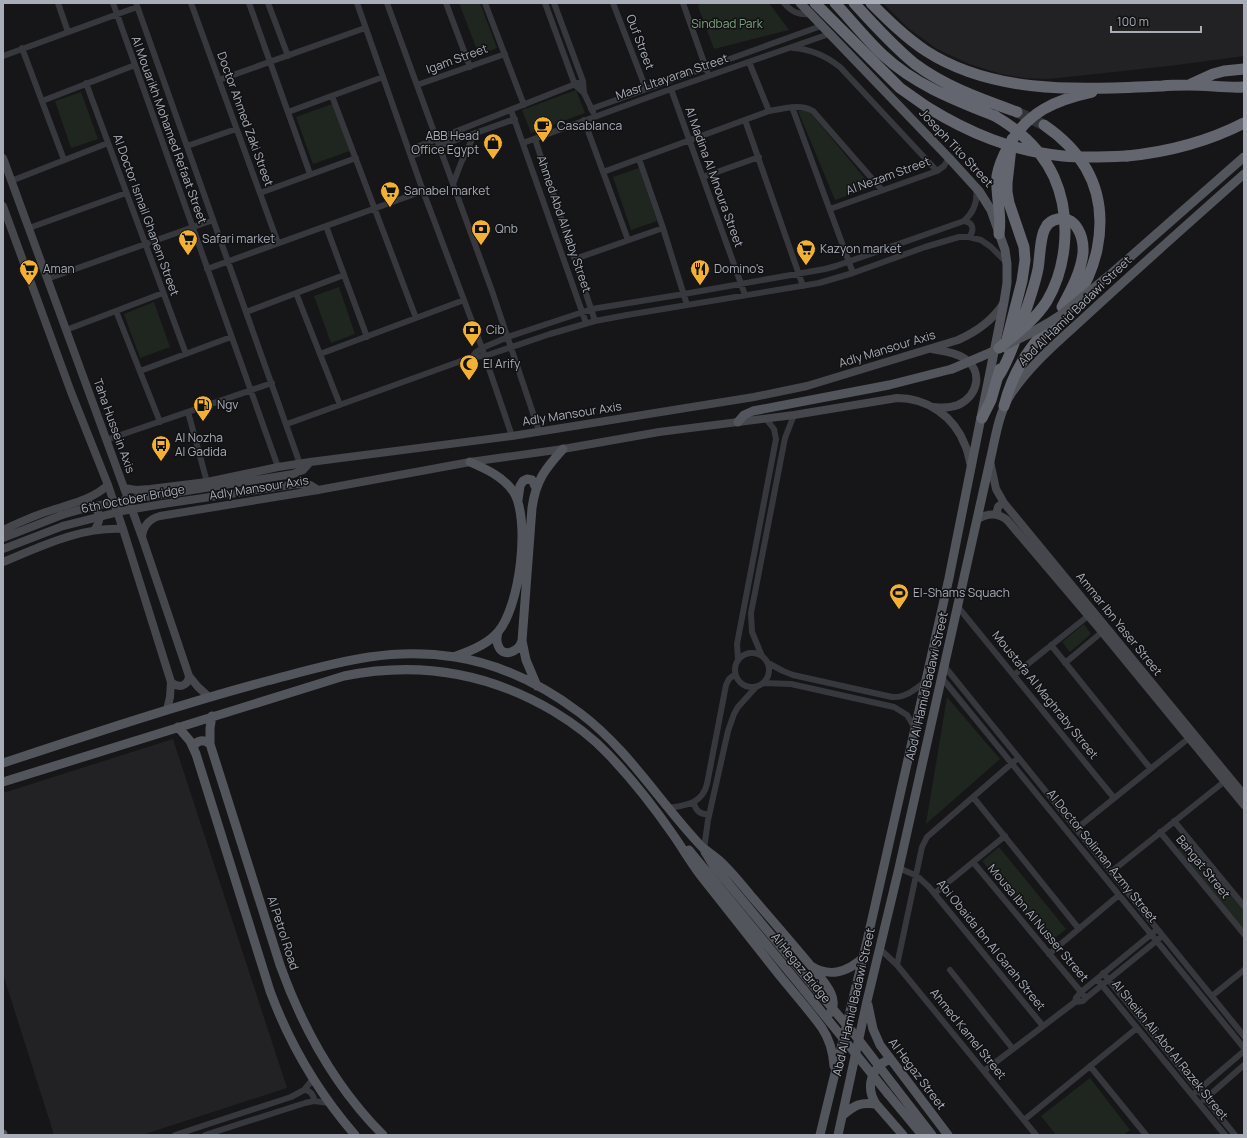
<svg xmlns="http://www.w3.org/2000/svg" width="1247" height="1138" viewBox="0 0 1247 1138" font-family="Manrope,sans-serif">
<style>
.built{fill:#222225}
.green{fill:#1e261f}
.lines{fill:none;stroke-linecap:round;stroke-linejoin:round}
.highway-tunnel{stroke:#333438;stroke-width:11;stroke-dasharray:11 5.5;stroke-linecap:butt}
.street{stroke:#37383d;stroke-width:6}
.secondary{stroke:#45474d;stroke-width:8}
.primary{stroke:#53555c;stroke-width:9}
.highway{stroke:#63666e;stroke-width:11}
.secondary-bridge{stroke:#45474d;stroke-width:8}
.primary-bridge{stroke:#53555c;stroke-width:9}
.highway-bridge{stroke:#63666e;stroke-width:11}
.labels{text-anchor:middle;stroke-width:3;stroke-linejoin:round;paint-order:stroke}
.park-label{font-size:12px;fill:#7fa381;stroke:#111113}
.street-label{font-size:12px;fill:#a8adb8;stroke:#111113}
.poi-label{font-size:12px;fill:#a8adb8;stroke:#111113;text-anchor:start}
</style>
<rect width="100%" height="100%" fill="#161618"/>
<path class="built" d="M 883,3 L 1244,3 L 1244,56 L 1169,66 L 1049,79 L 1024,78 L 1001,74 L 969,64 L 937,49 L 908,28 Z
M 173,739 L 287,1088 L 142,1135 L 54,1135 L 3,974 L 3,793 Z"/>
<path class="green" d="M 459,3 L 480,3 L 497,48 L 479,55 Z
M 701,3 L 769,3 L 789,30 L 714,49 L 698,6 Z
M 576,90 L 585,113 L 531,133 L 522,110 Z
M 81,92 L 98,139 L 71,148 L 55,101 Z
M 332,104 L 350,151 L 313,164 L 296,117 Z
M 798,111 L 809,111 L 872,187 L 835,200 Z
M 639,168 L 657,221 L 631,230 L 613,177 Z
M 339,287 L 355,334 L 331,343 L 314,296 Z
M 154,302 L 170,347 L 140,358 L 124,314 Z
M 1084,624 L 1091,634 L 1070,652 L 1062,642 Z
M 947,697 L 1000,759 L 926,824 Z
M 1189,840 L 1244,910 L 1244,932 L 1178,849 Z
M 999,847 L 1066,929 L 1049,943 L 982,861 Z
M 1090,1078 L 1130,1130 L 1123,1135 L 1056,1135 L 1041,1116 Z"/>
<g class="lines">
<path class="highway-tunnel" d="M 1017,112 L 1044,125"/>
<path class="street" d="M 58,3 L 68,32
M 113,3 L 278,467
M 136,3 L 300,464
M 191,3 L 278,243
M 249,3 L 310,174
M 268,3 L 288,56
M 357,3 L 423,191 L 482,348 L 512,436
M 387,3 L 492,291 L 539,431
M 446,3 L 470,67
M 485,3 L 524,105
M 545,3 L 575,85 L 584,93
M 554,3 L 583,81 L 584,93 L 593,112
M 613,3 L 646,89
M 683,3 L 707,71
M 784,3 C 792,12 798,15 810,14
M 22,48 L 64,160
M 793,48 C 811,49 826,56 840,67 L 937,171
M 3,56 L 137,7
M 749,62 L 769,111
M 219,80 L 365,28
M 86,83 L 186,354
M 417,85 L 505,54
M 671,89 L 745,295
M 332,96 L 416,318
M 42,101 L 135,65
M 792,107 L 853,273
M 591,109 L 821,26
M 511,110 L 586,323
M 288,112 L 383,77
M 584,120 L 628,240
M 745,120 L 803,286
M 535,139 L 595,321
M 523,143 L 671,89 L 829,34
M 187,146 L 236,129
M 409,150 L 583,81
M 411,156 L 515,119
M 639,159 L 663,228 L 687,305
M 603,172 L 769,111 C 784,109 799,103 813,111 L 882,190
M 703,177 L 759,157
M 11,181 L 108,143
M 453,184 L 461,163 L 475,133
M 260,193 L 356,158
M 830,209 L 937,171 L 944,166 L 949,158
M 964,221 C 973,222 975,230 969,237
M 326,226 L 367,337
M 29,228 L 126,193
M 575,259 L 663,228
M 207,269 L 423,191
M 47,279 L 213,220
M 296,293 L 340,405
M 116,311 L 160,422
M 246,312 L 344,275
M 66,330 L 163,293
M 320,354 L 464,300
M 472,357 L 476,352 L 482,348 L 508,337 L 592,309 L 684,294 L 825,269 L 836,266 L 964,221 C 974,212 978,201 976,188
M 140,371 L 231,337
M 188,412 L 207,482
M 287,424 L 472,357 L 485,356 L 550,334 L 595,321 L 627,315 L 819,283 L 853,273 L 925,247 L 959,237 L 969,237 L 981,240 L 991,247 L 1007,263
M 106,440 L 272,383
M 958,607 L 1114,798
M 1051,645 L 1150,768
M735 670a17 17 0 1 1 34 0a17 17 0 1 1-34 0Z
M 762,656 L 752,632 L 751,613 L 785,438 L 794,415
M 738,659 L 737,644 L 776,439 L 774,429 L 766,419
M 768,663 L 783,671 L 793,675 L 892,697 C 905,698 916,689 926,681
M 1065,663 L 1102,632
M 945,667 L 1244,1036
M 1014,675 L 1088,616
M 942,678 L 1244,1048
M 763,683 L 791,684 L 894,707 L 907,715 L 915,728
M 973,797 L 1079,929
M 694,802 C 695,811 701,815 709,814
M 669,808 C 686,805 702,804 707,784 L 726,685 L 729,679 L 735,674
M 1174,821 L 1244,906
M 1076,829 L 1189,738
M 1160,832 L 1244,934
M 704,849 L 708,820 L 728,731 L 734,714 L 738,707 L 756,687
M 973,862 L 1086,998
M 899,868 L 917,876 L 929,887 L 1043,1026
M 1111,872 L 1225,781
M 935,893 L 1005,836
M 880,949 L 897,965 L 1036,1135
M 1049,954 L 1119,895
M 897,965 L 922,847 L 927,837 L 1018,758
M 950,970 L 1013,1049
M 1103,973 L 1235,1135
M 1097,979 L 1225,1135
M 1212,996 L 1244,970
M 1075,1002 L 1076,998 L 1081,992 L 1154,932
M 1090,1066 L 1146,1135
M 984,1071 L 1075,1002 L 1083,1001 L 1086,998 L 1160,938
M 304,1090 C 310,1090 314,1095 314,1101
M 1196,1092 L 1244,1051
M 1204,1100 L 1244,1065
M 1024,1120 L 1137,1028
M 175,1135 L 291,1097 L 304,1090 L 313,1079
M 205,1135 L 305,1103 L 314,1101 L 329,1103"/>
<path class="secondary" d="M 3,158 L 142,537 L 189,676 L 198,687 L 209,697
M 3,206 L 71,392 L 108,485 L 123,529 L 171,682 L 170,697 L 167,710
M 932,349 C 942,351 955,352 964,358 C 984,371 978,396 958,405 C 950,408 942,408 934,407
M 990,461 L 996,489 L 1004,503 L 1244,795
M 124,488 L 136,490 L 150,489 L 207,482 L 278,467 L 310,462 L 512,436 L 754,397 L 807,386 L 958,340 C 976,332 992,321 1003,304
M 161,495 L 293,474 L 303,470 L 310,462
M 83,500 C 96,506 105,515 95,529
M 163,504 L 297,484 L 310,485 L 318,490
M 998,515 C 996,509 998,505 1004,503
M 978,519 C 988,513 998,513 1007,520 L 1102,632 L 1244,805
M 3,530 C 18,523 33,516 49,511 C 69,504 92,500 108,485
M 142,537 C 143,526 149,519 160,516 L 318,490 L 470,462 L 563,449 L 659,432 L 794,415 L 897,398 C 927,398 954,416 965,445 C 968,451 969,459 971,466
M 3,538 L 62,515
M 3,549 L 63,526
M 3,562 C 42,546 80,527 123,529
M 171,682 C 179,689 188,686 189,676"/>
<path class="primary" d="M 800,3 L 949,158 L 979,191 L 991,210 L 1005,250 L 1007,264 L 1007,283 L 1004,302 L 949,578 L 867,941 L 820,1135
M 1112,273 L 1244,157
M 738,422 L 744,415 L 753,411 L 889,385 L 952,369
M 518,500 L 520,486 L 523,481 L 527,479 L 532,480 L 536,488
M 498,632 C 497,636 496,641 498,645 C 502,658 518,653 522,641
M 456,656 C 471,651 488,644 498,632 C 520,607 531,518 513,491 C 502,476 486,469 470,462
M 537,686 L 526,660 L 522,641 L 532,508 C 536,480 545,469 563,449
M 212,716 L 210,728 L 210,744 L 280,965 C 303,1029 335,1087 383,1135
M 178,727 L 190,741 L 196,754 L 270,991 C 290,1045 317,1091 355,1135
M 193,747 C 197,740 203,739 210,744
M 3,763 C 91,734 178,705 267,681 C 332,664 387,646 455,657 C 500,664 544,686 580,713 C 629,750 660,803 702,847 C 709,853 718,858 724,865 C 734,875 743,886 752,897 C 772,920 792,943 811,966 C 830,978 847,972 863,958
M 3,782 L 344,676 C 418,661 487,672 553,711 C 573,723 592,737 608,754 C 632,779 654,807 674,836 C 683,849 691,863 701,876 C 727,909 754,943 780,976 C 794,993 809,1010 822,1028 C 830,1040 833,1051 834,1066
M 689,850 L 804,990
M 705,852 L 713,865 L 811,983
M 812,967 C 821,979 841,997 830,1013
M 868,1005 L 873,1029 L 880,1045 L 948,1135
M 895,1087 L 932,1135
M 888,1094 L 922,1135
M 876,1104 C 865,1087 871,1067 890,1059
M 843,1115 C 855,1105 860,1102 876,1104 L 903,1135
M 3,1134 L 3,1135
M 838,1135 L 867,1001 L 899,868 L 990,461 C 995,440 998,416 1009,397 C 1029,365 1059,341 1086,316 C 1138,268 1191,221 1244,174"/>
<path class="highway" d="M 815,3 L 900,88 L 927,107
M 835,3 C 851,20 866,39 883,55 C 915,85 955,100 995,116
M 854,3 C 873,24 893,46 915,64 C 946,87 981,99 1017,112
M 871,3 C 888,20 905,37 926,51 C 996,96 1083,89 1162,86 C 1171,85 1180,85 1189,85 C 1208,85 1226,88 1244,87
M 1191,84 L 1213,74 L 1224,71 L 1244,69
M 1127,156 C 1167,152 1207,142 1244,123
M 999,234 C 1000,226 1000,218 999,210 C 998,198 996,187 997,176 C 999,165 1003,156 1008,147 C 1027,112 1055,100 1092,92
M 1005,347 L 1022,281 L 1025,260 L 1024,247 L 1009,203 L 1007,192 L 1007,183 L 1012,139
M 998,377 C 1008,362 1013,346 1019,330 C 1026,310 1034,289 1038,269 C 1040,258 1040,235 1046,227 C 1048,223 1053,220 1058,219 C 1077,216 1084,238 1083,253 C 1081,272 1071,290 1062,307
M 1004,406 C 1011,378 1024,354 1044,332 C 1050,326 1057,320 1064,314 C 1069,309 1073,303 1077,297 C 1087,283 1093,267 1097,250 C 1108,196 1088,155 1044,125
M 982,418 L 991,400 L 1000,369"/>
<path class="secondary-bridge" d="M 62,515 C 94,505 128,499 161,495
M 63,526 L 122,511 L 163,504"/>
<path class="primary-bridge" d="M 952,369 L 987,354 L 1027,335 L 1048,323 L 1062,314 L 1112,273
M 811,983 L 855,1035 L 895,1087
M 804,990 L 888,1094"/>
<path class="highway-bridge" d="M 927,107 C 969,133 1012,151 1063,156 C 1084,158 1105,157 1127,156
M 995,116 C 1019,130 1042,151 1054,177 C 1071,215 1068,265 1047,301 C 1035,320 1016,334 999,348"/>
</g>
<defs>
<g id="cafe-pin" transform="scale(1)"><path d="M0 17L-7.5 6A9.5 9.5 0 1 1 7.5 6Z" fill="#f2b134" stroke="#111113"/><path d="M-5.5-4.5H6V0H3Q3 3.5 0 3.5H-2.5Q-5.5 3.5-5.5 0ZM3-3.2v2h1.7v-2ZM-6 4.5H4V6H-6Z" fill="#111"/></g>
<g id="shop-pin" transform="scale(1)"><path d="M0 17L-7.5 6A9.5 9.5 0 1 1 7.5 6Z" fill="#f2b134" stroke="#111113"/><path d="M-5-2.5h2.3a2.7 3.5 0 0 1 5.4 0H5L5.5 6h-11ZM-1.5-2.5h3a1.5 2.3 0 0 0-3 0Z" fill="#111"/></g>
<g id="supermarket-pin" transform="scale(1)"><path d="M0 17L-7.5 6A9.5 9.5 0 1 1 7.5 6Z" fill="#f2b134" stroke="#111113"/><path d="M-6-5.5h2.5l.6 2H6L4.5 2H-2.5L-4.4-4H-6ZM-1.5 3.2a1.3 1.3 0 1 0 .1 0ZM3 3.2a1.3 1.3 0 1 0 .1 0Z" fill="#111"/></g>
<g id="bank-pin" transform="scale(1)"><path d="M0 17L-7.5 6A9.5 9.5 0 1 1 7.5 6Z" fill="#f2b134" stroke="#111113"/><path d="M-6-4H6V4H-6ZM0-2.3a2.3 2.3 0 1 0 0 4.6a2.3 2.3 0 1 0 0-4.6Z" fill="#111"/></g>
<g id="restaurant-pin" transform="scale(1)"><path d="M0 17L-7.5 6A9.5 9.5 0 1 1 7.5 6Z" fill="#f2b134" stroke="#111113"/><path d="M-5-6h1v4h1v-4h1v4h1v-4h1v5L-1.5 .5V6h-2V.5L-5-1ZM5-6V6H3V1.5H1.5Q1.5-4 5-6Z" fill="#111"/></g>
<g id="mosque-pin" transform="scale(1)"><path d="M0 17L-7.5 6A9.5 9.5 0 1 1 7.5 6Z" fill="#f2b134" stroke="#111113"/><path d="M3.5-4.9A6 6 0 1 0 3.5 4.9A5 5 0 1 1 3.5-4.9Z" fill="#111"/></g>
<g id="fuel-pin" transform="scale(1)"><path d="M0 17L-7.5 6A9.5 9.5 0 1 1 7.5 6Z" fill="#f2b134" stroke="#111113"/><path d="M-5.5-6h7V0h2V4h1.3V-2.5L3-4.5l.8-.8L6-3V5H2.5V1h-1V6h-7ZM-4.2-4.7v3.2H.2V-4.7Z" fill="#111"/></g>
<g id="bus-pin" transform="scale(1)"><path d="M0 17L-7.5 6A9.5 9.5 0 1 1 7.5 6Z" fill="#f2b134" stroke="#111113"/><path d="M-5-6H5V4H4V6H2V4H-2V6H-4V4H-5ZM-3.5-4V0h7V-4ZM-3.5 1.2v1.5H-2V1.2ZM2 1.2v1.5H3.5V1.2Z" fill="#111"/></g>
<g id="stadium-pin" transform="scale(1)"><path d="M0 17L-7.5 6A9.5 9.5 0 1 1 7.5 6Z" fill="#f2b134" stroke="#111113"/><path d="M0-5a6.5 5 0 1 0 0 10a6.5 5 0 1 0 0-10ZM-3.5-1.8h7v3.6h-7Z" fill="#111"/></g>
</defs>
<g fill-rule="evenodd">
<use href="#cafe-pin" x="543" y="126"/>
<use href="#shop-pin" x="493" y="143"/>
<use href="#supermarket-pin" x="390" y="191"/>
<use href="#bank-pin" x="481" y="229"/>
<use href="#supermarket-pin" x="188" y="239"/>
<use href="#supermarket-pin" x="806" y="249"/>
<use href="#supermarket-pin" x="29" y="269"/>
<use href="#restaurant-pin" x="700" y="269"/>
<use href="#bank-pin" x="472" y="330"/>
<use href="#mosque-pin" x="469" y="364"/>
<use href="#fuel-pin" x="203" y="405"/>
<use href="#bus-pin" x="161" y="445"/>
<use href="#stadium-pin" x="899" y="593"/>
</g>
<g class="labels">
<g class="park-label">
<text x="727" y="28">Sindbad Park</text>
</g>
<g class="street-label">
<text transform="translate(640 42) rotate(69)" y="4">Ouf Street</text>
<text transform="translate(457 59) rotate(-20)" y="4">Igam Street</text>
<text transform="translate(672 77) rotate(-19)" y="4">Masr Lltayaran Street</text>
<text transform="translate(245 119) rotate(70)" y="4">Doctor Ahmed Zaki Street</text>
<text transform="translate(169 130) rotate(70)" y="4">Al Mouarikh Mohamed Refaat Street</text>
<text transform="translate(956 148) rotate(47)" y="4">Joseph Tito Street</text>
<text transform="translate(888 176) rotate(-20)" y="4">Al Nezam Street</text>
<text transform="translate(714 177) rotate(70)" y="4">Al Madina Al Mnoura Street</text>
<text transform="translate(146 215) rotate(70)" y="4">Al Doctor Ismail Ghanem Street</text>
<text transform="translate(564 224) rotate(71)" y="4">Ahmed Abd Al Naby Street</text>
<text transform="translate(1075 311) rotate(-44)" y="4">Abd Al Hamid Badawi Street</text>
<text transform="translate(887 349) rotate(-17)" y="4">Adly Mansour Axis</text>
<text transform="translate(572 414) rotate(-9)" y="4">Adly Mansour Axis</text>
<text transform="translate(114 426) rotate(70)" y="4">Taha Hussein Axis</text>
<text transform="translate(259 488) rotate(-9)" y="4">Adly Mansour Axis</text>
<text transform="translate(133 499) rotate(-11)" y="4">6th October Bridge</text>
<text transform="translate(1119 624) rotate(51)" y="4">Ammar Ibn Yaser Street</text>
<text transform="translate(927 686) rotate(-77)" y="4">Abd Al Hamid Badawi Street</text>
<text transform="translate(1045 695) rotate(51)" y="4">Moustafa Al Maghraby Street</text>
<text transform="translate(1102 856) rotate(51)" y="4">Al Doctor Soliman Azmy Street</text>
<text transform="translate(1203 867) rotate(51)" y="4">Bahgat Street</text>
<text transform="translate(1038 923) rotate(50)" y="4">Mousa Ibn Al Nusser Street</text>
<text transform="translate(283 933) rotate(72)" y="4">Al Petrol Road</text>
<text transform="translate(991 945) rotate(51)" y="4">Abi Obaida Ibn Al Garah Street</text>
<text transform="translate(801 968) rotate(51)" y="4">Al Hegaz Bridge</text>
<text transform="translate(854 1002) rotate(-77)" y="4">Abd Al Hamid Badawi Street</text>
<text transform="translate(968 1034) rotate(51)" y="4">Ahmed Kamel Street</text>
<text transform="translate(1170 1050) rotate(51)" y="4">Al Sheikh Ali Abd Al Razek Street</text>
<text transform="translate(917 1074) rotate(53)" y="4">Al Hegaz Street</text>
</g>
<g class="poi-label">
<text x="557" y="130">Casablanca</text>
<text x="479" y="140" text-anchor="end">ABB Head<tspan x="479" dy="14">Office Egypt</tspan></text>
<text x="404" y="195">Sanabel market</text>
<text x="495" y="233">Qnb</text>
<text x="202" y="243">Safari market</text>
<text x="820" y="253">Kazyon market</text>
<text x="43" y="273">Aman</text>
<text x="714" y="273">Domino's</text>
<text x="486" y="334">Cib</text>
<text x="483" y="368">El Arify</text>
<text x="217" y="409">Ngv</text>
<text x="175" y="442">Al Nozha<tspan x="175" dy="14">Al Gadida</tspan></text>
<text x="913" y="597">El-Shams Squach</text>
</g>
</g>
<rect width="1247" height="1138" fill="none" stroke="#a8adb8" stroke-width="8"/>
<path d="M1111 26v6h90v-6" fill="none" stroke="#a8adb8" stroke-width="2"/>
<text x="1117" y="26" font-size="12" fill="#a8adb8" stroke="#111113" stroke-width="3" paint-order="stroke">100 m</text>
</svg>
